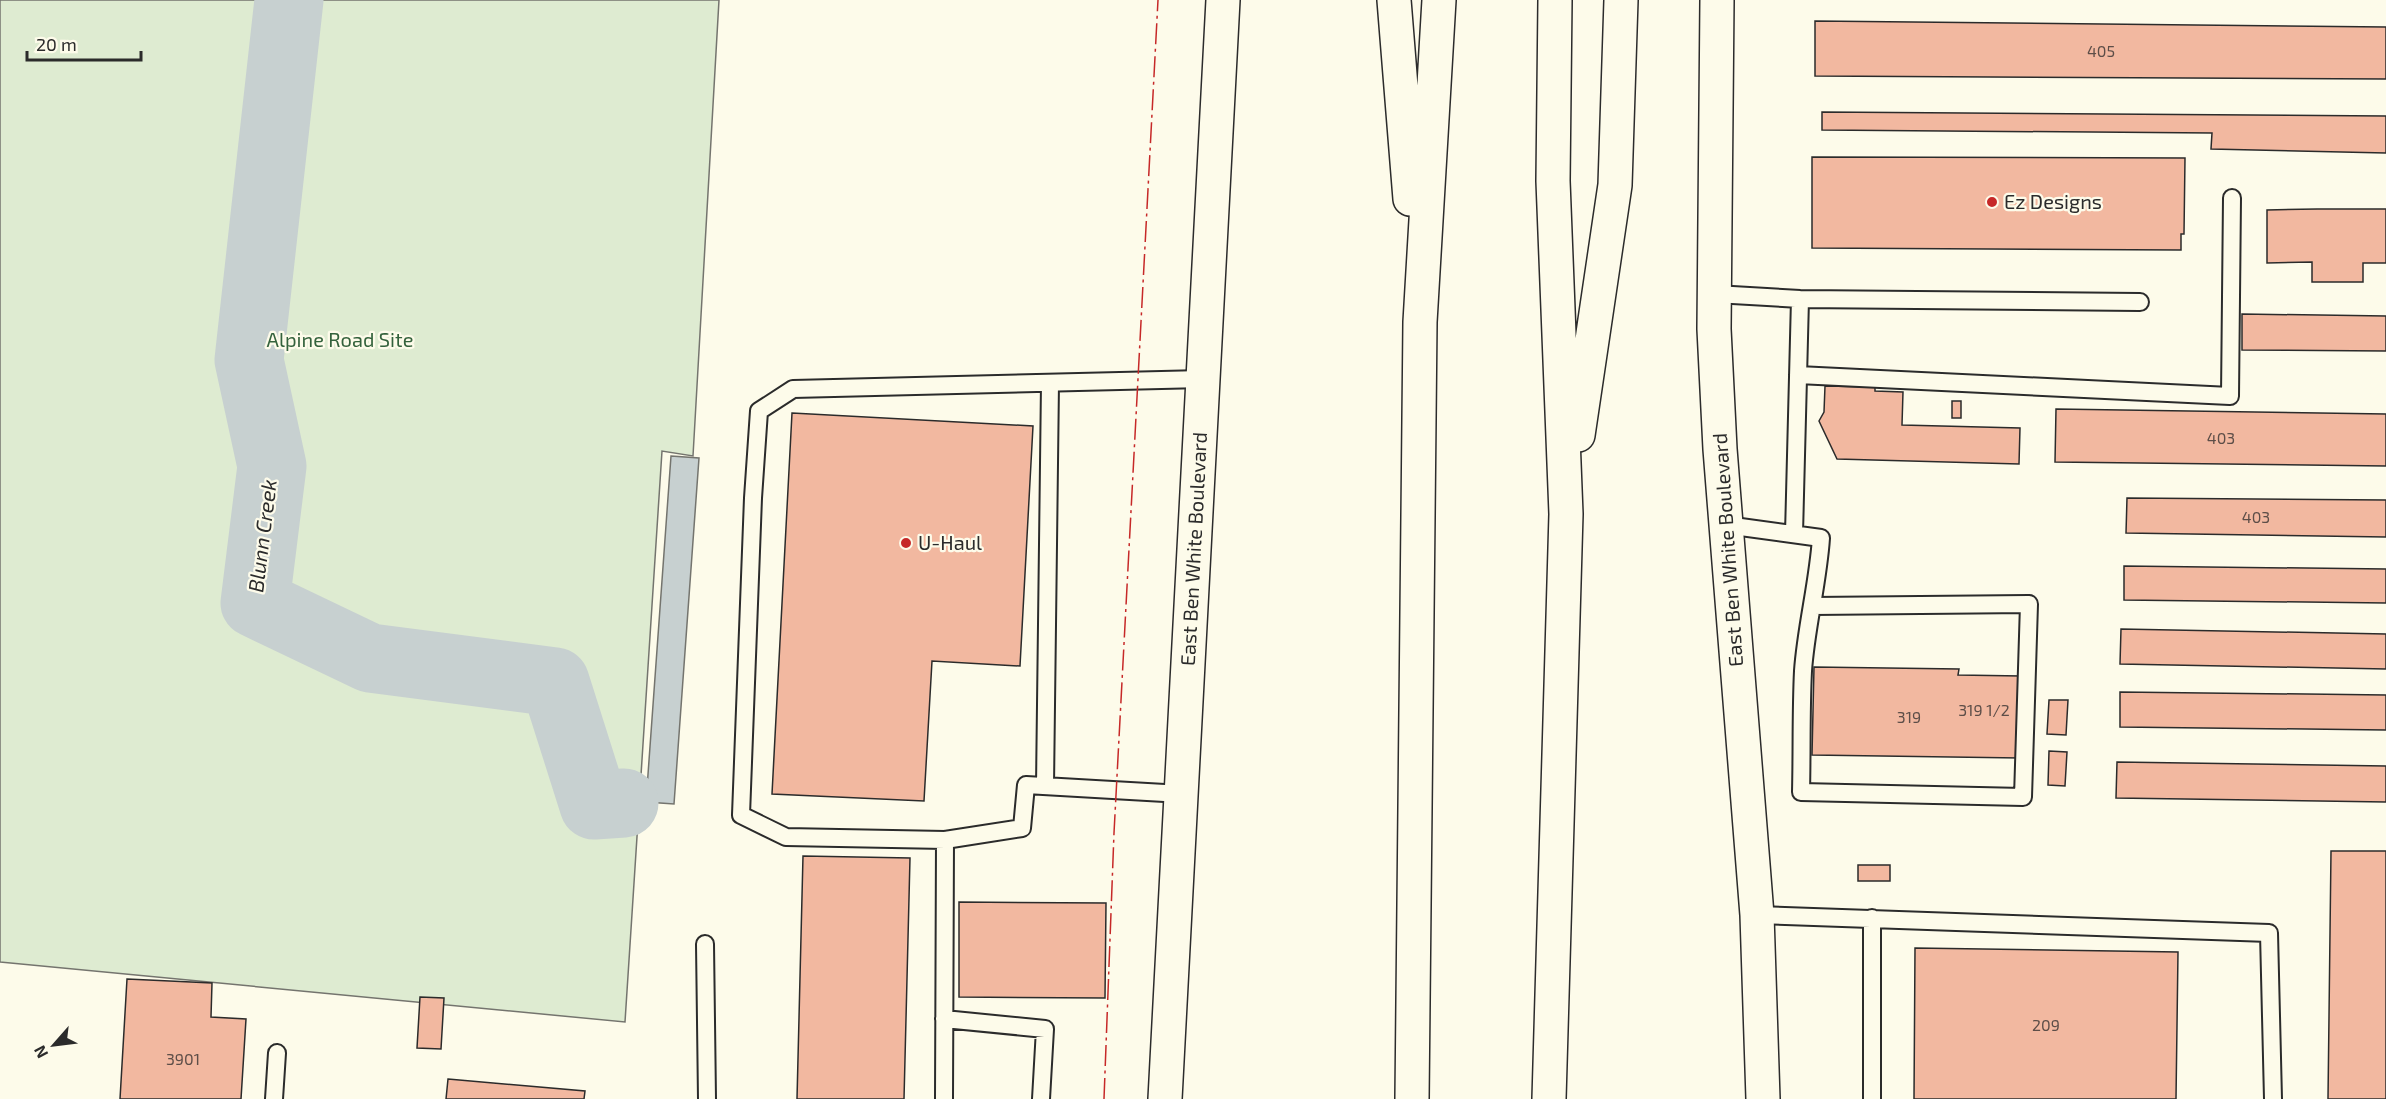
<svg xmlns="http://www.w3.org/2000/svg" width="2386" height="1099" viewBox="0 0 2386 1099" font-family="'Exo 2',sans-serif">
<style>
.green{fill:#deebd1;stroke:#74746e;stroke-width:1.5}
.water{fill:#c7d0d0;stroke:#74746e;stroke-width:1.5}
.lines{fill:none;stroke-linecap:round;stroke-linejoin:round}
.river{stroke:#c7d0d0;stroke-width:69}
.building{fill:#f2b8a0;stroke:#2b2b2b;stroke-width:1.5}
.service-casing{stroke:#2b2b2b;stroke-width:20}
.secondary-casing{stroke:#2b2b2b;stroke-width:36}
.motorway-casing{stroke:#2b2b2b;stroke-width:36}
.service{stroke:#fdfbea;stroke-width:16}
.secondary{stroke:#fdfbea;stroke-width:33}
.motorway{stroke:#fdfbea;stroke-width:33}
.power{stroke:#c62828;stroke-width:1.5;stroke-dasharray:21 4.5 3 4.5;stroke-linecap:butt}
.poi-dot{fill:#c62828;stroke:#fdfbea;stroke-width:2}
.labels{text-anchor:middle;stroke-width:4.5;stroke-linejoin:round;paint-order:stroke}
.number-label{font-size:16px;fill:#5d4e48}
.poi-label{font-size:20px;fill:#2b2b2b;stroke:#fdfbea;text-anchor:start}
.park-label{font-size:20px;fill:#34623c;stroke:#fdfbea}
.street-label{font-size:20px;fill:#2b2b2b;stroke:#fdfbea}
.water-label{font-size:21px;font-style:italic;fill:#2b2b2b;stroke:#fdfbea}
</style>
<rect width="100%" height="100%" fill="#fdfbea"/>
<path class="green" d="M 0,0 L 719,0 L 693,456 L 662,451 L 625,1022 L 0,962 Z"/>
<path class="water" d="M 671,456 L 699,458 L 674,804 L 646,802 Z"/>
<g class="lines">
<path class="river" d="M 289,0 L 249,360 L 272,466 L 255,603 L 370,658 L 555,682 L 594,805 L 624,803"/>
</g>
<path class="building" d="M 1815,21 L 2386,27 L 2386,79 L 1815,76 Z
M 1822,112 L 2386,116 L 2386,153 L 2211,149 L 2212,133 L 1822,130 Z
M 1812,157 L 2185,158 L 2184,234 L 2181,234 L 2181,250 L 1812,248 Z
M 2317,209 L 2386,209 L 2386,263 L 2363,263 L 2363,282 L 2312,282 L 2312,262 L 2267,263 L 2267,210 Z
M 2242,314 L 2386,316 L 2386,351 L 2242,350 Z
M 1825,386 L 1875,387 L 1875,391 L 1903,392 L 1902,425 L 2020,428 L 2019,464 L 1837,459 L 1819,421 L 1824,412 Z
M 1952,401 L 1961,401 L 1961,418 L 1952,418 Z
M 2056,409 L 2386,414 L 2386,466 L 2055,462 Z
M 792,413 L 1033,426 L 1020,666 L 932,661 L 924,801 L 772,794 Z
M 2127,498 L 2386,500 L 2386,537 L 2126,533 Z
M 2124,566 L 2386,569 L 2386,603 L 2124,600 Z
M 2121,629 L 2386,634 L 2386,669 L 2120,664 Z
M 1814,667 L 1959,669 L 1958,675 L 2021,676 L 2020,758 L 1812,755 Z
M 2120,692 L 2386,695 L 2386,730 L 2120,727 Z
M 2049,700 L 2068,700 L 2066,735 L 2047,734 Z
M 2049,751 L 2067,752 L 2065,786 L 2048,785 Z
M 2117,762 L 2386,766 L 2386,802 L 2116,798 Z
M 2331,851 L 2386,851 L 2386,1099 L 2328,1099 Z
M 803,856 L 910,858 L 904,1099 L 797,1099 Z
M 1858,865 L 1890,865 L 1890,881 L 1858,881 Z
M 959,902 L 1106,903 L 1105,998 L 959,997 Z
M 1915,948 L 2178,952 L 2176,1099 L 1914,1099 Z
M 127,979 L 212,983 L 211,1017 L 246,1019 L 241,1099 L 120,1099 Z
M 420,997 L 444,998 L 441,1049 L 417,1048 Z
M 448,1079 L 585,1091 L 584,1099 L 446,1099 Z"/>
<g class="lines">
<g class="service-casing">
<path id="service" d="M 1715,294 L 1800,299 L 2140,302
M 1798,375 L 2230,396 L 2232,198
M 1726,525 L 1821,538 C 1818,583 1806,627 1803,671 C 1801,711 1802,752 1801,792 L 2023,797 L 2029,604 L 1812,606
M 1794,534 L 1800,299
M 1045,786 L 1050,383
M 945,840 L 1022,828 L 1026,785 L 1182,794
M 1757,915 L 2269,933 L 2273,1099
M 705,944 L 707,1099
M 944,1019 L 1045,1029 L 1041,1099
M 274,1099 L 277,1053
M 944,1099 L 945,840 L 786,837 L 741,815 L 753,498 L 759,411 L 793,389 L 1203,379
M 1872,1099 L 1872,918"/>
</g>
<g class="secondary-casing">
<path id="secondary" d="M 1717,0 L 1714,329 L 1720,449 L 1757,915 L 1763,1099
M 1165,1099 L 1223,0"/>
</g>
<g class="motorway-casing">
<path id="motorway" d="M 1394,0 L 1410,199
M 1578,435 L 1615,185 L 1621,0
M 1412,1099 L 1420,322 L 1439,0
M 1549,1099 L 1566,514 L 1553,181 L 1555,0"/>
</g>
<use href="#service" class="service"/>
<use href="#secondary" class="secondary"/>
<use href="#motorway" class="motorway"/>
<path class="power" d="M 1104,1099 L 1114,833 L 1158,0"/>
</g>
<g class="poi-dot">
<circle cx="1992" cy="202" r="6"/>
<circle cx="906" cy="543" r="6"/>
</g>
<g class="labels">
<g class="number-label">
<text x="2101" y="57">405</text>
<text x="2221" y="444">403</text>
<text x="2256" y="523">403</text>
<text x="1984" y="716">319 1/2</text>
<text x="1909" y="723">319</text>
<text x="2046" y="1031">209</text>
<text x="183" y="1065">3901</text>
</g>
<g class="poi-label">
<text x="2004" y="209">Ez Designs</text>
<text x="918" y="550">U-Haul</text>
</g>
<g class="park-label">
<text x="340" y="347">Alpine Road Site</text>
</g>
<g class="street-label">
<text transform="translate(1194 549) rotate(-87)" y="7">East Ben White Boulevard</text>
<text transform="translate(1728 550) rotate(-94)" y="7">East Ben White Boulevard</text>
</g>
<g class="water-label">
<text transform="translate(263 536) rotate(-83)" y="7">Blunn Creek</text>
</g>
</g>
<g transform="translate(54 1045) rotate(242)" stroke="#fdfbea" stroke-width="4.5" paint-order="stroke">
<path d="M0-4.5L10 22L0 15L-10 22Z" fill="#2b2b2b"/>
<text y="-9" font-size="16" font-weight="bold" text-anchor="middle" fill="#2b2b2b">N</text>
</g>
<path d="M27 51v9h114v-9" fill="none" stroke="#2b2b2b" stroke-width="3"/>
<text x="36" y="51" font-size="18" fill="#2b2b2b" stroke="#fdfbea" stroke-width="4.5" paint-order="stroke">20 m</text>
</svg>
